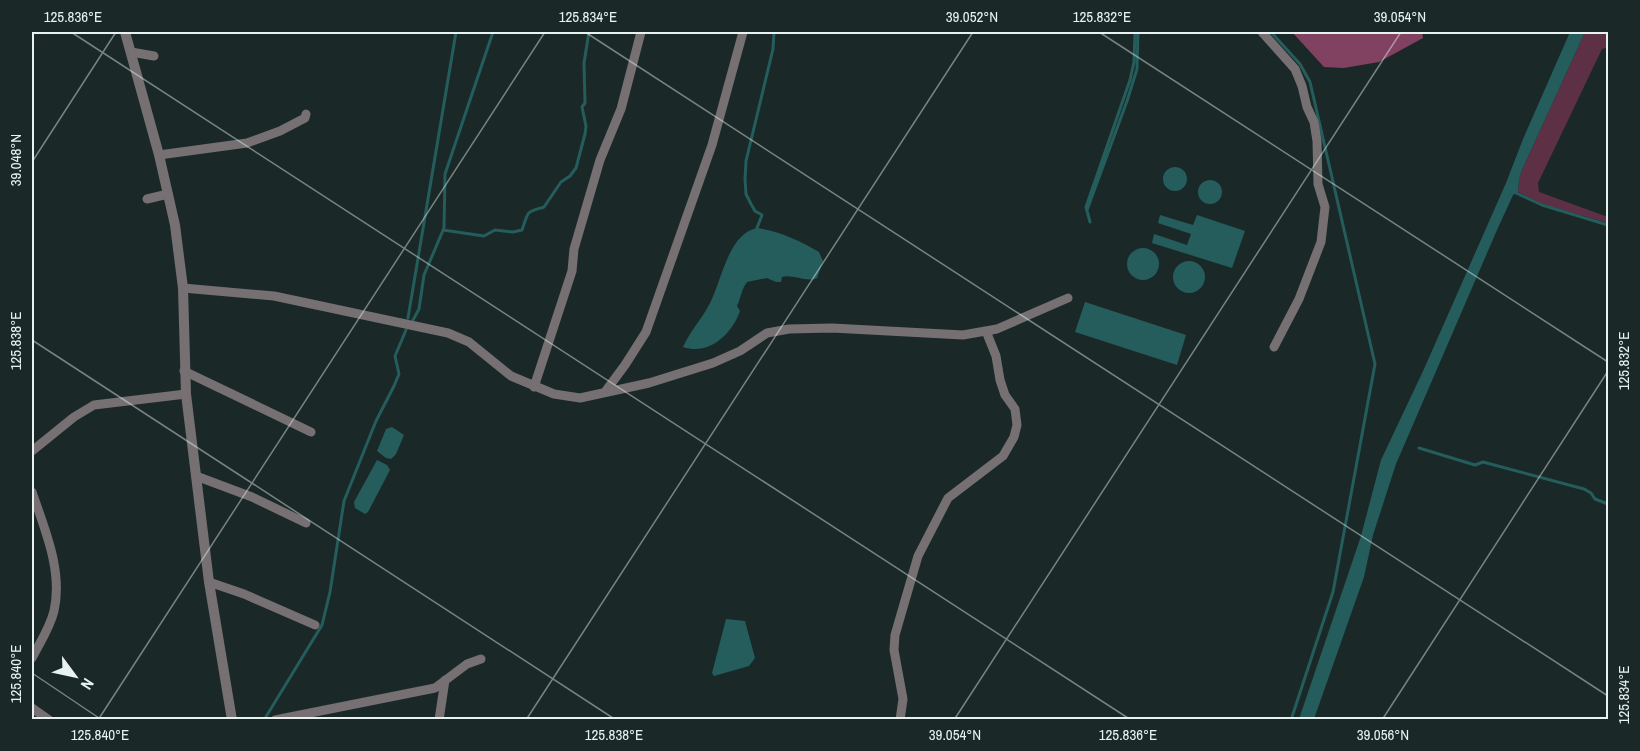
<svg xmlns="http://www.w3.org/2000/svg" width="1640" height="751" viewBox="0 0 1640 751" font-family="'Archivo Narrow',sans-serif">
<style>
.green{fill:#5d3046}
.forest{fill:#814262}
.water{fill:#255c5c}
.lines{fill:none;stroke-linecap:round;stroke-linejoin:round}
.stream{stroke:#255c5c;stroke-width:3}
.minor{stroke:#767072;stroke-width:9}
.tertiary{stroke:#767072;stroke-width:10}
.ticks{fill:none;stroke:#e8f2f1;stroke-width:1.5;stroke-opacity:0.45}
.neatline{fill:none;stroke:#e8f2f1;stroke-width:2}
.ticks-label{font-size:15px;text-anchor:middle;fill:#e8f2f1}
</style>
<rect width="100%" height="100%" fill="#1a2928"/>
<path class="green" d="M 1585,32 L 1608,32 L 1608,47 L 1602,49 L 1538,183 L 1539,192 L 1608,217 L 1608,223 L 1543,204 L 1518,192 L 1519,180 L 1522,170 Z"/>
<path class="forest" d="M 1292,32 L 1422,32 L 1423,38 L 1379,62 L 1344,68 L 1324,67 Z"/>
<path class="water" d="M 1570,32 L 1585,32 L 1522,170 L 1519,180 L 1518,192 L 1513,195 L 1497,230 L 1396,464 L 1373,535 L 1364,577 L 1314,719 L 1299,719 L 1361,536 L 1381,460 L 1424,369 L 1506,183 L 1523,139 Z
M1163 179a12 12 0 1 1 24 0a12 12 0 1 1-24 0Z
M1198 192a12 12 0 1 1 24 0a12 12 0 1 1-24 0Z
M 1160,215 L 1193,225 L 1197,215 L 1245,231 L 1232,268 L 1152,243 L 1154,234 L 1187,245 L 1191,234 L 1158,223 Z
M 757,228 C 779,231 800,241 819,252 L 823,261 L 817,278 C 807,283 793,274 782,277 L 781,282 L 776,282 L 767,278 L 747,282 C 741,290 741,298 737,306 L 740,311 C 732,334 709,356 683,347 C 690,331 702,319 710,303 C 722,280 728,234 757,228 Z
M1127 264a16 16 0 1 1 32 0a16 16 0 1 1-32 0Z
M1173 277a16 16 0 1 1 32 0a16 16 0 1 1-32 0Z
M 1085,302 L 1186,335 L 1177,365 L 1075,332 Z
M 392,427 L 404,435 L 396,454 L 391,459 L 386,458 L 377,451 L 386,429 Z
M 377,460 L 387,465 L 390,470 L 368,512 L 365,514 L 355,508 L 354,502 Z
M 726,619 L 745,621 L 755,658 L 749,666 L 714,676 L 712,673 Z"/>
<g class="lines">
<path class="stream" d="M 1271,32 L 1300,64 L 1310,82 L 1375,364 L 1333,592 L 1291,720
M 1514,192 L 1542,205 L 1608,225
M 1087,210 L 1127,101 L 1137,69 L 1138,32
M 1090,222 L 1086,207 L 1130,80 L 1134,62 L 1135,32
M 757,228 L 762,215 L 755,211 L 751,204 L 746,194 L 745,179 L 746,161 L 773,49 L 774,32
M 443,230 L 484,236 L 495,230 L 513,232 L 522,230 C 529,210 525,213 544,207 L 561,182 L 570,176 L 576,168 L 585,134 L 586,126 L 582,107 L 585,103 L 584,63 L 589,32
M 408,318 L 456,32
M 413,320 L 419,309 L 424,275 L 444,228 L 445,174 L 493,32
M 1419,448 L 1475,465 L 1483,462 L 1584,489 L 1591,493 L 1595,499 L 1608,504
M 264,720 L 322,625 L 330,592 L 344,501 L 376,421 L 394,386 L 399,374 L 395,356 L 406,330"/>
<path class="minor" d="M 1262,32 L 1295,69 L 1302,86 L 1307,107 L 1314,122 L 1317,141 L 1318,184 L 1325,207 L 1321,242 L 1299,299 L 1274,347
M 131,52 L 154,56
M 159,155 L 247,143 L 280,131 L 305,118 L 306,114
M 147,199 L 168,194
M 183,288 L 274,296 L 448,333 L 469,342 L 511,376 L 554,394 L 580,398 L 649,383 L 713,363 L 740,351 L 767,333 L 789,329 L 832,328 L 963,335 L 997,329 L 1068,298
M 184,371 L 311,432
M 534,387 L 572,271 L 574,249 L 600,160 L 621,109 L 641,32
M 605,392 L 625,365 L 646,332 L 712,145 L 743,32
M 32,451 L 74,417 L 94,405 L 186,394
M 196,476 L 252,497 L 306,523
M 32,492 C 45,530 63,571 54,611 C 50,628 39,644 32,658
M 209,582 L 244,594 L 315,625
M 32,708 L 49,720
M 275,720 L 435,688 L 467,664 L 481,659
M 439,720 L 445,680
M 900,720 L 903,699 L 894,650 L 895,635 L 918,556 L 948,498 L 1003,456 L 1014,437 L 1017,425 L 1015,409 L 1005,395 L 1000,380 L 996,356 L 986,331"/>
<path class="tertiary" d="M 125,32 L 159,155 L 175,225 L 183,288 L 186,394 L 209,582 L 232,720"/>
</g>
<path class="ticks" d="M 71,32 L 1131,720M 585,32 L 1608,696M 1099,32 L 1608,362M 32,162 L 116,32M 32,340 L 616,720M 32,673 L 102,720M 98,720 L 545,32M 526,720 L 973,32M 954,720 L 1401,32M 1382,720 L 1608,371"/>
<rect width="1640" height="751" fill="none" stroke="#1a2928" stroke-width="66"/>
<g transform="translate(75 676) rotate(123)" stroke="#1a2928" stroke-width="4.5" paint-order="stroke">
<path d="M0-4.5L10 22L0 15L-10 22Z" fill="#e8f2f1"/>
<text y="-9" font-size="16" font-weight="bold" text-anchor="middle" fill="#e8f2f1">N</text>
</g>
<rect x="33" y="33" width="1574" height="685" class="neatline"/>
<g class="ticks-label">
<text x="73" y="22">125.836°E</text>
<text x="588" y="22">125.834°E</text>
<text x="972" y="22">39.052°N</text>
<text x="1102" y="22">125.832°E</text>
<text x="1400" y="22">39.054°N</text>
<text transform="translate(16 160) rotate(-90)" y="5">39.048°N</text>
<text transform="translate(16 341) rotate(-90)" y="5">125.838°E</text>
<text transform="translate(1624 361) rotate(-90)" y="5">125.832°E</text>
<text transform="translate(16 674) rotate(-90)" y="5">125.840°E</text>
<text transform="translate(1624 695) rotate(-90)" y="5">125.834°E</text>
<text x="100" y="740">125.840°E</text>
<text x="614" y="740">125.838°E</text>
<text x="955" y="740">39.054°N</text>
<text x="1128" y="740">125.836°E</text>
<text x="1383" y="740">39.056°N</text>
</g>
</svg>
